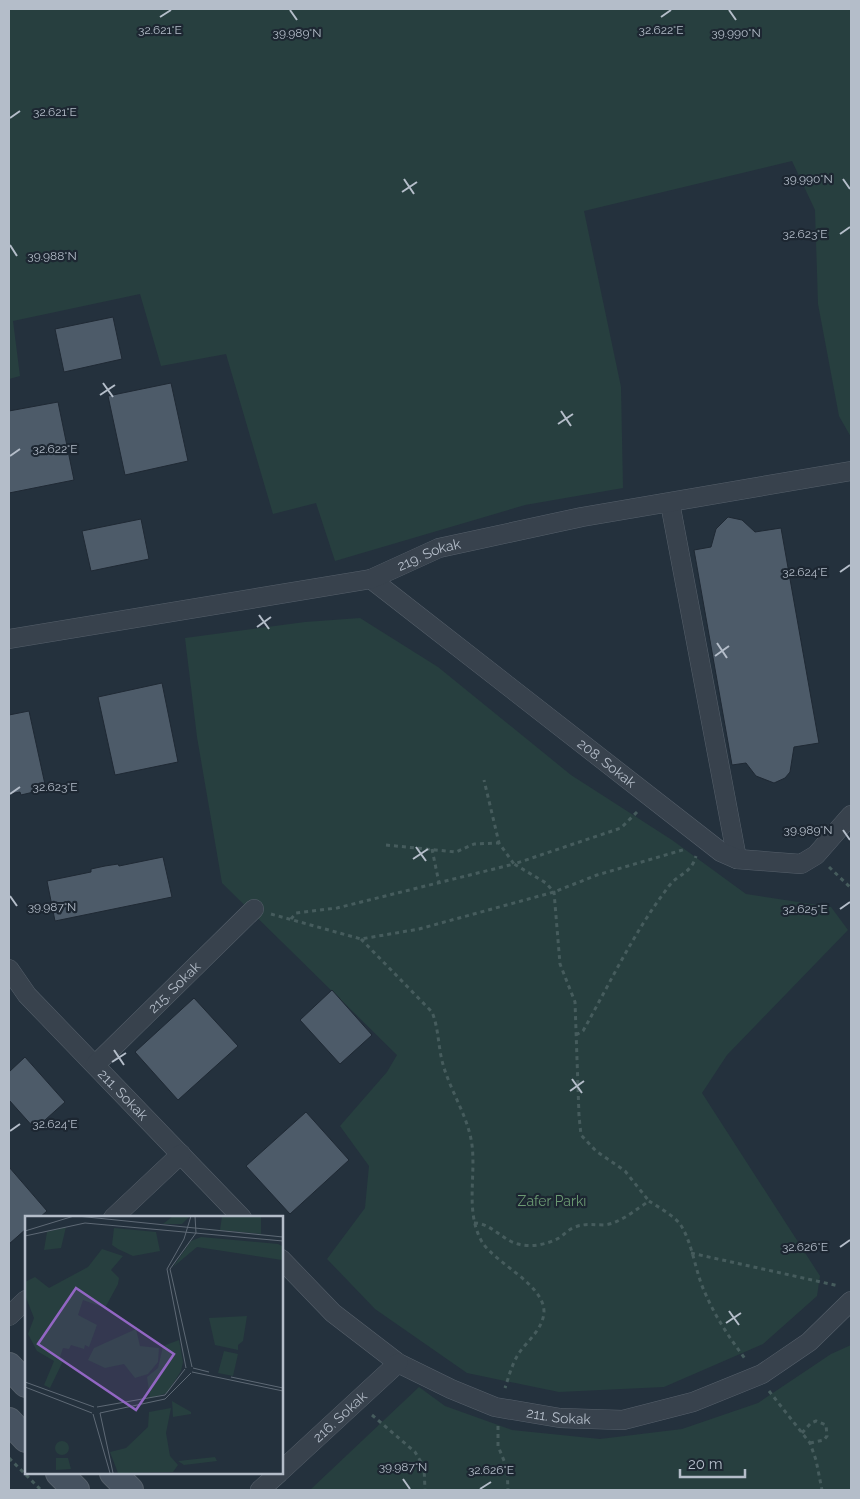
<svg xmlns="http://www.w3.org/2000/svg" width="860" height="1499" viewBox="0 0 860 1499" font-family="Raleway,sans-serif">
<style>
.green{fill:#273f3f}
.building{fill:#4d5b69;stroke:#1f2934}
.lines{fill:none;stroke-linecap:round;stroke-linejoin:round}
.street-casing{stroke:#56606b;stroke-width:20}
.secondary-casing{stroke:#56606b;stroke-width:28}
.path{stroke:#465c5d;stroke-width:3;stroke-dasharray:4 4;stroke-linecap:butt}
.street{stroke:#38424d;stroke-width:19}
.secondary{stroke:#465260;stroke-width:26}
.ticks{fill:none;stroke:#b4bdc9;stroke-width:2}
.labels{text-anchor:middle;stroke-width:4.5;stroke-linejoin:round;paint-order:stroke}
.street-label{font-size:14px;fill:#b4bdc9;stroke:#1d2732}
.park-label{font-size:14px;fill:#6b9972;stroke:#1d2732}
.inset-road{fill:none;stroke:#5e6975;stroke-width:1}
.view{fill:#9266c3;fill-opacity:0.15;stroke:#9266c3;stroke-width:2.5}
.inset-edge{fill:none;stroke:#b4bdc9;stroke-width:2.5}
.ticks-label{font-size:12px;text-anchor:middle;fill:#b4bdc9;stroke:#1d2732;stroke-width:4.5;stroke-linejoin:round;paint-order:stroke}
</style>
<rect width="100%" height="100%" fill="#24313d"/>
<path class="green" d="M 9,9 L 851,9 L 851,437 L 839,416 L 818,304 L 815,210 L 792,161 L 584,211 L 621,387 L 623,488 L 525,505 L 335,561 L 316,503 L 273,514 L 226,354 L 161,366 L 140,294 L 13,321 L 20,376 L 9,379 Z
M 360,618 L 438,667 L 571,775 L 672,840 L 746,894 L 831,907 L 848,930 L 727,1055 L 702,1093 L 820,1276 L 817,1296 L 763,1344 L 664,1387 L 559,1392 L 467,1373 L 375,1309 L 327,1259 L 365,1208 L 369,1166 L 340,1126 L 387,1072 L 397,1055 L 222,883 L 197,737 L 185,638 L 305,622 Z
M 851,1345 L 851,1490 L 310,1490 L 419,1387 L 445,1406 L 512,1430 L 600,1439 L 682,1429 L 758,1403 L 831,1354 Z"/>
<path class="building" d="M 113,317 L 122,359 L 64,372 L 55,329 Z
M 171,383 L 188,461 L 125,475 L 108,396 Z
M 58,402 L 74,480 L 9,493 L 9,411 Z
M 728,517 L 742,520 L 755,532 L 781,528 L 819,743 L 794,747 L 790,772 L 785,778 L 774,783 L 756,776 L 746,763 L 732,765 L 694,550 L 711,547 L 716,529 Z
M 141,519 L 149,559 L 91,571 L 82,531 Z
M 162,683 L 178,762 L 115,775 L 98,697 Z
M 29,711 L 46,789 L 21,795 L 20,792 L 9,794 L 9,715 Z
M 163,857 L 172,897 L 55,921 L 47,881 L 91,872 L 91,869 L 105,866 L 118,864 L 119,866 Z
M 332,990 L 372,1035 L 340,1064 L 300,1020 Z
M 194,998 L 238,1046 L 178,1100 L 135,1052 Z
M 25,1057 L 65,1102 L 35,1129 L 9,1100 L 9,1072 Z
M 306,1112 L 349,1160 L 290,1214 L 246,1166 Z
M 9,1167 L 47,1211 L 39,1218 L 26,1218 L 26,1229 L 9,1244 Z"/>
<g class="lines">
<g class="street-casing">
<g id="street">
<path d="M 670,503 L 737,859"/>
<path id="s1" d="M 371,579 L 721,852 L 737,859 L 801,864 L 816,855 L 851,815"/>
<path id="s2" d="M 9,639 L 371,579 L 439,548 L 582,517 L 851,471"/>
<path id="s3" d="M 9,969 L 27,995 L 242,1218"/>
<path id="s4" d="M 95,1065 L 254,909"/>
<path d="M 113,1218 L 181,1154"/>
<path id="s5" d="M 281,1259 L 333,1313 L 398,1363 L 451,1389 L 495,1407 L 560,1418 L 623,1420 L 693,1402 L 762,1374 L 809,1342 L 851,1301"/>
<path d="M 9,1316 L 26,1300"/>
<path id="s6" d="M 281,1471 L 398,1363"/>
<path d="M 260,1490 L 279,1473"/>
</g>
</g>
<g class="secondary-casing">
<path id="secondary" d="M 9,1366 L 26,1384
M 9,1421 L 26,1439
M 59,1473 L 76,1490
M 113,1473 L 130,1490"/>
</g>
<path class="path" d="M 637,812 L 621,828 L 514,864 L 546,883 L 554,892 L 560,964 L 575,1002 L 579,1116 L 581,1135 L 596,1151 L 625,1171 L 649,1201
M 386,845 L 456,852 L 474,844 L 499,843
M 432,849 L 439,883
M 829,867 L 851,888
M 271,914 L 361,939 L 419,929 L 554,892 L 597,875 L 686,849
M 291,919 L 296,913 L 337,908 L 514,864 L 499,843 L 484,780
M 361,939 L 432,1012 C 438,1027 438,1041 441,1056 C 447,1087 468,1114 472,1145 C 476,1177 465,1212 482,1242 C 496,1264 544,1284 544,1312 C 543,1329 528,1340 519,1353 C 512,1364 509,1376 505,1388
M 576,1035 L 583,1031 C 610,983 635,930 669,886 C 679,873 691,874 696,856
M 474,1223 C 491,1223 502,1240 518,1244 C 531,1248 548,1244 559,1238 C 565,1234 569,1229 575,1227 C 586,1223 594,1225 605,1225 C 620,1223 637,1209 649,1201 C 658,1207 673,1215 680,1224 C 693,1243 695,1273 706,1295 C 716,1318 731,1340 746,1360
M 691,1253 L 839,1286
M 769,1391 L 810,1443 L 816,1460 L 822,1490
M 372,1415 L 415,1452 L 424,1467 L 425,1490
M 498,1426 L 498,1446 L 507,1468 L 508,1490
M 802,1433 L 811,1423 L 816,1421 L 826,1425 L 827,1436 L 824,1440 L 810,1443
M 9,1458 L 40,1489"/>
<use href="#street" class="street"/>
<use href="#secondary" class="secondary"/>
</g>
<path class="ticks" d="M 290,10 L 297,20M 729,10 L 736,20M 160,17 L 171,10M 661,17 L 671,10M 10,118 L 20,111M 404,179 L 414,194M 843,179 L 850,189M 402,192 L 417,182M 840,234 L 850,227M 10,245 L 17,256M 103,383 L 113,397M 100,395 L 115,385M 561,411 L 571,426M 558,424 L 573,414M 10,456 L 20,449M 840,572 L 850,565M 259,615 L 269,629M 257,627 L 271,617M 717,643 L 727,658M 715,656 L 729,646M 10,794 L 20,787M 843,830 L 850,840M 416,847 L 426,861M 413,859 L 428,849M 10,896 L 17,906M 840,909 L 850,902M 114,1050 L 124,1065M 112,1062 L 126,1053M 572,1079 L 582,1093M 570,1091 L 584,1081M 10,1131 L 20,1124M 840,1247 L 850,1240M 729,1311 L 739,1325M 726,1323 L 741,1313M 403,1479 L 410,1489M 480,1489 L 491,1482"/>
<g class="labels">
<g class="street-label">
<text dy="5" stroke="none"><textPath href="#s2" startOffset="430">219. Sokak</textPath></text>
<text dy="5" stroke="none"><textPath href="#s1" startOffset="299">208. Sokak</textPath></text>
<text dy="5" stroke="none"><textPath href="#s4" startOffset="111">215. Sokak</textPath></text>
<text dy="5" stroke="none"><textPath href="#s3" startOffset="170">211. Sokak</textPath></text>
<text dy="5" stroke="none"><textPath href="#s5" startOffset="328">211. Sokak</textPath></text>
<text dy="5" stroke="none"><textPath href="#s6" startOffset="80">216. Sokak</textPath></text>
</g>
<g class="park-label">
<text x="552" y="1206">Zafer Parkı</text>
</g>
</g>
<g transform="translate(25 1216)">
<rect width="258" height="258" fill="#24313d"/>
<path d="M 148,0 L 165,0 L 157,8 L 138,8 ZM 197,0 L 236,0 L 236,18 L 195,14 ZM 41,11 L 36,32 L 19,34 L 22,16 ZM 89,12 L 131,16 L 135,35 L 108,40 L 93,33 L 87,29 ZM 176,21 L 253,28 L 257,30 L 257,44 L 172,31 L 148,51 L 166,25 ZM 77,33 L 98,40 L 86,54 L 94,62 L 93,68 L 80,92 L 58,84 L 53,99 L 72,109 L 64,131 L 60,129 L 59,133 L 46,129 L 44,133 L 38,132 L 35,141 L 39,143 L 25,172 L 19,169 L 29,145 L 12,135 L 3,118 L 9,102 L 0,79 L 0,66 L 10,61 L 24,72 L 63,51 ZM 222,100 L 218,125 L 213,129 L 213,134 L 190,129 L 184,102 ZM 111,113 L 115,130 L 134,132 L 133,146 L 123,158 L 110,162 L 99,148 L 80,152 L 63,144 L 69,132 ZM 154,124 L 158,146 L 156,155 L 142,177 L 125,182 L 122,161 L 133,152 L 138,130 ZM 199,135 L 213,138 L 208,160 L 193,157 ZM 147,185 L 166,196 L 166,198 L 148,201 ZM 146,192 L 141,217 L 145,240 L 153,249 L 148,256 L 93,257 L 85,236 L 101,232 L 123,211 L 124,196 ZM30 232a7 7 0 1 1 14 0a7 7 0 1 1-14 0ZM 190,241 L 192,245 L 159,249 L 153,245 ZM 31,242 L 43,242 L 46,253 L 31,254 Z" fill="#273f3f"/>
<path class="inset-road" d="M 52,0 L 258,21M 0,15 L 49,0M 0,20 L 60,7 L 258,25M 167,151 L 145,53 L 171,17 L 170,0M 161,152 L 142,53 L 159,23 L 166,0M 168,152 L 184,156M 167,156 L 258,175M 206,161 L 258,172M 0,166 L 69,191M 0,171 L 67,197M 72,191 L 140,179 L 160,153M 75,197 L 140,183 L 166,157M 75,197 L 88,257M 68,198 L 85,257"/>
<path class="view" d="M 51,72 L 149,138 L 111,194 L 13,128 Z"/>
<rect width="258" height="258" class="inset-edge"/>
</g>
<g class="ticks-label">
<text x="160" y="34">32.621°E</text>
<text x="661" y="34">32.622°E</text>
<text x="736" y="37">39.990°N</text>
<text x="297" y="37">39.989°N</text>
<text x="55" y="116">32.621°E</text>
<text x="808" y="183">39.990°N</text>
<text x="805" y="238">32.623°E</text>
<text x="52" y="260">39.988°N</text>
<text x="55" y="453">32.622°E</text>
<text x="805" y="576">32.624°E</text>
<text x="55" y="791">32.623°E</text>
<text x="808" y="834">39.989°N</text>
<text x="52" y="911">39.987°N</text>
<text x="805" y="913">32.625°E</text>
<text x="55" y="1128">32.624°E</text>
<text x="805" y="1251">32.626°E</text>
<text x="403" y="1471">39.987°N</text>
<text x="491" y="1474">32.626°E</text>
</g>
<rect width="860" height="1499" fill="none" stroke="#b4bdc9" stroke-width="20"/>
<path d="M680 1469v8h65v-8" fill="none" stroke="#b4bdc9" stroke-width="2.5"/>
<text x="688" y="1469" font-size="15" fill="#b4bdc9" stroke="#1d2732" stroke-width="4" paint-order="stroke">20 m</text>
</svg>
